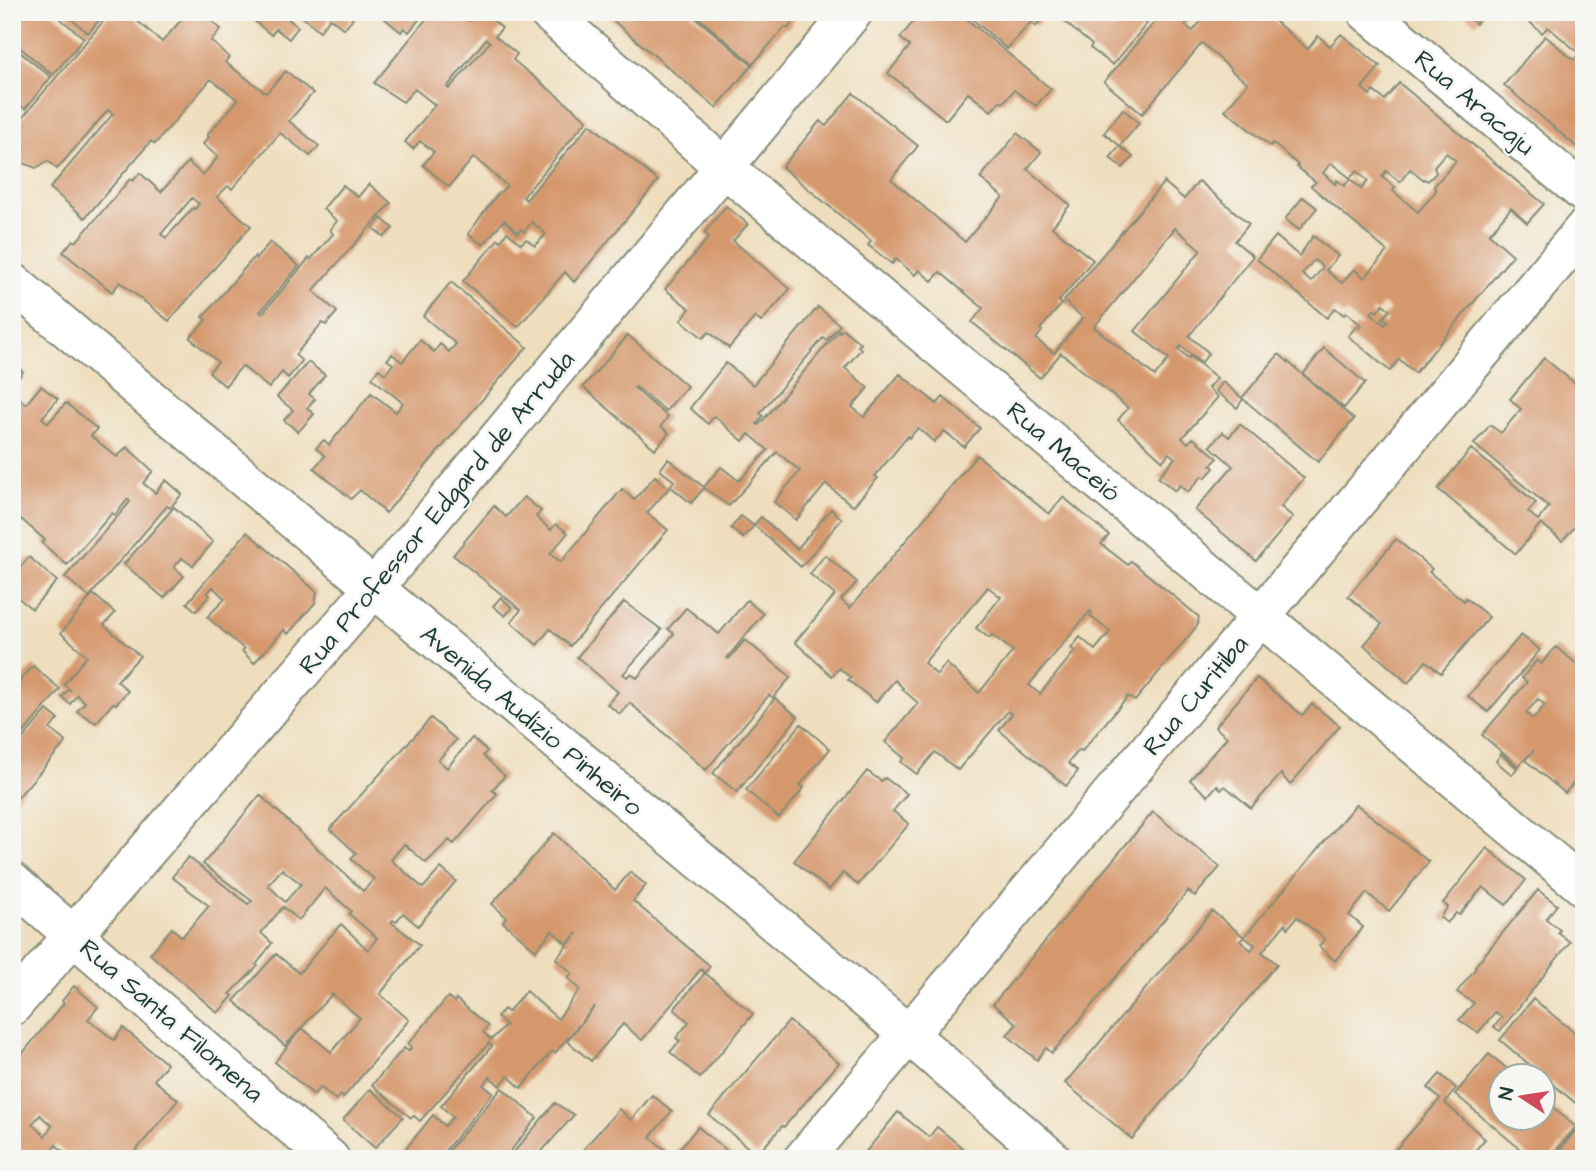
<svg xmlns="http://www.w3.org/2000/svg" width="1596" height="1171" viewBox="0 0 1596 1171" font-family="'Architects Daughter',sans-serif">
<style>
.building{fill:#d5986d;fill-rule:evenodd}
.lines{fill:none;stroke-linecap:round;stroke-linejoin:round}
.street-casing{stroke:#878e79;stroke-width:42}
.street{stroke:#fff;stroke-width:38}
.labels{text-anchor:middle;stroke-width:5;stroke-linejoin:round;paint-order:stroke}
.street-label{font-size:26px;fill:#1f3d34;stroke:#f6f6f2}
</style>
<rect width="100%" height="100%" fill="#f6f6f2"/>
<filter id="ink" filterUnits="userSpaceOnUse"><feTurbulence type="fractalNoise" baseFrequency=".0143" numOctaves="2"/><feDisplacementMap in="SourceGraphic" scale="14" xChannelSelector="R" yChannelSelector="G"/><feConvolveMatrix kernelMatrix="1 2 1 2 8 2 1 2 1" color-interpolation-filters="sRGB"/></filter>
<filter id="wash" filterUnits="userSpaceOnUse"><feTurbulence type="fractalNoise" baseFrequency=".00686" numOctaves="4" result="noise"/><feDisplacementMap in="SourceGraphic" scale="28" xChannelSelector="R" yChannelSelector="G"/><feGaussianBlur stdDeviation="1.57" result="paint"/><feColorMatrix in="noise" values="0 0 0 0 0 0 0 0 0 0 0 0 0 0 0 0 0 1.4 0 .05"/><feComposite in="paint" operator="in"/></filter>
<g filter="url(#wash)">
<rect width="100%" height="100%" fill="#efdebe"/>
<g id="blocks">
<path class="building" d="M 12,12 L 52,12 L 84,38 L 53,75 L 12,41 Z
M 63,12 L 106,12 L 88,33 Z
M 111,12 L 127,12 L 162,42 L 188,12 L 201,12 L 221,29 L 211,41 L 229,57 L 225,62 L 266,93 L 286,71 L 313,93 L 289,121 L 319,146 L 310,156 L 280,133 L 232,189 L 228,186 L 217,197 L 251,226 L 169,321 L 120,282 L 112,292 L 63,252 L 73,240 L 76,242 L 130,179 L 133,181 L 140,173 L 161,192 L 188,162 L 203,175 L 218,157 L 203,144 L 209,137 L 207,135 L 238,100 L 211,79 L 155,144 L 151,141 L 85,218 L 50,188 L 113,114 L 108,110 L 57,169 L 48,161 L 36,168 L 23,163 L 17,151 L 22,138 L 12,130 ZM 192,198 L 199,204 L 195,209 L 193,208 L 166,238 L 161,234 Z
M 244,12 L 290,12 L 286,17 L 298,27 L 289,39 L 276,29 L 271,35 Z
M 296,12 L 358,12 L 344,29 L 330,18 L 320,31 Z
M 380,12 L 425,12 L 409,32 L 404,28 L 401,32 L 379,14 Z
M 432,12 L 459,12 L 469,21 L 476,12 L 484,12 L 502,28 L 495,36 L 517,54 L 513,60 L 587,120 L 523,197 L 526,200 L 590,124 L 658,181 L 574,282 L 565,272 L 518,327 L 463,281 L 498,239 L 501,241 L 507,232 L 521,244 L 526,239 L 535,246 L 546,234 L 532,222 L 524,232 L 521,229 L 518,233 L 504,220 L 483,245 L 468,234 L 497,195 L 507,186 L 474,157 L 449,187 L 423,165 L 434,152 L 420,141 L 413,149 L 405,142 L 435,105 L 415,89 L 403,102 L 374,83 ZM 486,39 L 490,42 L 449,89 L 447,87 Z
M 603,12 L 646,12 L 650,15 L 652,12 L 689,12 L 752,65 L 716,108 Z
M 692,12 L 801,12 L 788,28 L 785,27 L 753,64 Z
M 921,12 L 958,12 L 1051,89 L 1036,106 L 1014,90 L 1003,103 L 1000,101 L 991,111 L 968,93 L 946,120 L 888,73 L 910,46 L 900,38 Z
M 964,12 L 1048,12 L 1036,26 L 1031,22 L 1007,49 Z
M 1053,12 L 1138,12 L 1149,21 L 1113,65 L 1090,48 L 1092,45 Z
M 1163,12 L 1195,12 L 1185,25 L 1193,31 L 1209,12 L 1264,12 L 1308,49 L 1318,36 L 1330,46 L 1341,34 L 1380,66 L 1362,88 L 1370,95 L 1373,91 L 1385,100 L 1399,83 L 1544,204 L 1527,223 L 1511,208 L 1489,234 L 1513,255 L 1415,373 L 1399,359 L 1390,371 L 1348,336 L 1357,326 L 1359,328 L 1361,325 L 1346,312 L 1344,315 L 1335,308 L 1327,318 L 1257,259 L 1276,236 L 1299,256 L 1313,236 L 1338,256 L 1326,270 L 1342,283 L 1354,269 L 1365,278 L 1387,251 L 1311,186 L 1316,182 L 1297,167 L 1298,165 L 1273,143 L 1270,146 L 1225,110 L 1248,83 L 1230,70 L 1231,69 L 1202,43 L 1142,114 L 1104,82 ZM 1446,153 L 1456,161 L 1434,186 L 1436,191 L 1418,212 L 1393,191 L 1395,187 L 1382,177 L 1386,171 L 1400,182 L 1410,169 L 1424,180 L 1425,179 L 1428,181 L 1436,173 L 1434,166 ZM 1331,163 L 1350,178 L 1357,171 L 1368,181 L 1361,189 L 1350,179 L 1344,186 L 1337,180 L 1335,184 L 1323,173 ZM 1314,260 L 1323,267 L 1311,282 L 1302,274 ZM 1383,304 L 1390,310 L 1383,318 L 1388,321 L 1385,325 L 1371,313 L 1374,310 L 1377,312 Z
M 1462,12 L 1485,12 L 1476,24 Z
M 1518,12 L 1584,12 L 1584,153 L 1504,85 L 1545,36 L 1574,60 L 1579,53 L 1548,27 L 1542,33 Z
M 12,46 L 51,77 L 25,109 L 17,103 L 12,109 Z
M 853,93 L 918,146 L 891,179 L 965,242 L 1003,197 L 980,178 L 1016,135 L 1017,133 L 1041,152 L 1027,169 L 1070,205 L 1052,227 L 1093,260 L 1059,301 L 1062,304 L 1040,329 L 1042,331 L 1036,339 L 1054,353 L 1083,318 L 1064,301 L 1164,182 L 1184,199 L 1199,181 L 1249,224 L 1235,241 L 1253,256 L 1189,336 L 1209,353 L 1201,363 L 1181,346 L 1178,349 L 1189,359 L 1190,356 L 1217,378 L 1208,388 L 1218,397 L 1182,438 L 1188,443 L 1193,438 L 1218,458 L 1211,465 L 1214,468 L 1205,478 L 1202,476 L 1188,492 L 1180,485 L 1175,491 L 1158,477 L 1175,458 L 1169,453 L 1163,461 L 1118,420 L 1128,408 L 1061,353 L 1040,378 L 972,322 L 983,308 L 940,272 L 932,281 L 919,270 L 915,275 L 896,259 L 892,264 L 868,245 L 871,241 L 782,167 L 820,121 L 826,126 ZM 1175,228 L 1201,250 L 1135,331 L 1169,359 L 1155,376 L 1094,327 Z
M 1123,109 L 1139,123 L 1120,146 L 1133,157 L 1123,168 L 1110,158 L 1120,146 L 1104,133 Z
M 369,184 L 391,203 L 313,291 L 337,312 L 326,325 L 322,323 L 295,355 L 302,361 L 288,378 L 282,372 L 269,388 L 242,366 L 225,386 L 209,372 L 218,362 L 190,338 L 206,320 L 203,317 L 255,256 L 256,259 L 270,242 L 299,266 L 260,312 L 262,314 L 309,258 L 311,259 L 333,234 L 330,230 L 337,221 L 323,209 L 343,185 L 358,197 Z
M 1303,197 L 1317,208 L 1299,230 L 1285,219 Z
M 726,206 L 748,224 L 733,241 L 790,289 L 761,322 L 755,317 L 729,348 L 709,332 L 703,338 L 681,320 L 690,309 L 665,289 L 709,237 L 704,233 Z
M 381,218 L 393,228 L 384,237 L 373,228 Z
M 451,282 L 527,347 L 386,513 L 360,490 L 351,499 L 314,468 L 325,456 L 316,448 L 324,440 L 329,445 L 371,393 L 396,412 L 403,403 L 372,378 L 379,369 L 385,374 L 393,364 L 387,360 L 392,354 L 402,362 L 420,340 L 434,352 L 440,344 L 449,352 L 456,344 L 423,316 Z
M 818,307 L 840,325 L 827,340 L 823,338 L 760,413 L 763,416 L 757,424 L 759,425 L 839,330 L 840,332 L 843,329 L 861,344 L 858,346 L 861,349 L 845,368 L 868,388 L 852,407 L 864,417 L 900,374 L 937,404 L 943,397 L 980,428 L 964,447 L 944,431 L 934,442 L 918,428 L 909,438 L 908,436 L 875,476 L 878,478 L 853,506 L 826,484 L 796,520 L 774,502 L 800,471 L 777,452 L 729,506 L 704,488 L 691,503 L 670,486 L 674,481 L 660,470 L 668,459 L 704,487 L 721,467 L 739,481 L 768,450 L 749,434 L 743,441 L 714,416 L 708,424 L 690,408 L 726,363 L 753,385 Z
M 628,335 L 687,386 L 666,411 L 636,387 L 634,388 L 668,417 L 661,426 L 669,433 L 655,449 L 583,387 Z
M 1324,348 L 1365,383 L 1344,408 L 1303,374 Z
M 1279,354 L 1354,419 L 1318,462 L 1242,398 Z
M 1544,358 L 1584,391 L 1584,480 L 1581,484 L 1584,490 L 1580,495 L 1584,498 L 1584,526 L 1579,522 L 1562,541 L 1541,523 L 1516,554 L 1438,489 L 1471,449 L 1536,503 L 1528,512 L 1538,520 L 1549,507 L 1474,444 L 1490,425 L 1501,433 L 1521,409 L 1510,399 Z
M 308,362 L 325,375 L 309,394 L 315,399 L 307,408 L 314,414 L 298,432 L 284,420 L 293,410 L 277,397 Z
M 12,363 L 23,372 L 12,386 Z
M 1223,382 L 1243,399 L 1237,408 L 1216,391 Z
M 41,386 L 58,399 L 42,418 L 48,423 L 66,403 L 97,429 L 91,436 L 117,457 L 127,447 L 153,471 L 143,483 L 155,493 L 166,480 L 182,494 L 170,508 L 167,506 L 89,597 L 65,577 L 130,502 L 128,499 L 115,515 L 112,513 L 67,565 L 42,543 L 45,540 L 21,519 L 12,529 L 12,498 L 19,489 L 12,484 L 12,393 L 26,404 Z
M 1240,424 L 1304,478 L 1281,507 L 1293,517 L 1256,561 L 1195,510 L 1233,466 L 1210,446 L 1223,432 L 1229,437 Z
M 977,455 L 1049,514 L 1063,497 L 1109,535 L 1101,544 L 1128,565 L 1131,561 L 1199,617 L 1197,626 L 1135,701 L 1128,696 L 1082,751 L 1079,750 L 1068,763 L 1078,771 L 1066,786 L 999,730 L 1012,714 L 1008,711 L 958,770 L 935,752 L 917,774 L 901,762 L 904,758 L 885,742 L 918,703 L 902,689 L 903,688 L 895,680 L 876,702 L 848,680 L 851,678 L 839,668 L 832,676 L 795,642 L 835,595 L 810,574 L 825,555 L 857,582 L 841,600 L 850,608 ZM 988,587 L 1001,597 L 976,628 L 989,638 L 992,635 L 1013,651 L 979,693 L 946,663 L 937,675 L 924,663 ZM 1090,611 L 1092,613 L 1090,616 L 1110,632 L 1095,650 L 1080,637 L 1071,648 L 1075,651 L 1040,694 L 1029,685 Z
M 655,476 L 669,488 L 647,513 L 668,530 L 570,646 L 550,629 L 537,645 L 511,622 L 521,610 L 453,555 L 494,506 L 506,517 L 524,497 L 541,511 L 536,517 L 551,530 L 556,524 L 568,533 L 550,554 L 561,562 L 622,489 L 634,500 Z
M 174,507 L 213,542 L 193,566 L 182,558 L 174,567 L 184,576 L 164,598 L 124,564 Z
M 831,509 L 842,519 L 801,567 L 754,525 L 761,517 L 797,549 Z
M 741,516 L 754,526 L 743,538 L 731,528 Z
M 247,532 L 317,592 L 315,603 L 288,634 L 284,630 L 254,663 L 242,651 L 244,649 L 207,617 L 225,599 L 213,587 L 207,593 L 210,595 L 196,611 L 187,603 Z
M 1396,539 L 1432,569 L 1429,572 L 1464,601 L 1466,598 L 1489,617 L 1441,673 L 1426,661 L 1408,683 L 1364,645 L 1382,624 L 1348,596 Z
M 29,557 L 57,581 L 32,609 L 12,593 L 12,568 L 16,572 Z
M 93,594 L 115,613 L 104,625 L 140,656 L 117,681 L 128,691 L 116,704 L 113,703 L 96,723 L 77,711 L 85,702 L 77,695 L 70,704 L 62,697 L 68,690 L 70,690 L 64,684 L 87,656 L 61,633 Z
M 501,597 L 512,608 L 505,616 L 493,606 Z
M 747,600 L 763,614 L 727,658 L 729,659 L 745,640 L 791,677 L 773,698 L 769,695 L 706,770 L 630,703 L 620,714 L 607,704 L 618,692 L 577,657 L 624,602 L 662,630 L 623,674 L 627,677 L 631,673 L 637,678 L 674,634 L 668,629 L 686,608 L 719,634 Z
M 1521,635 L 1540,650 L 1488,712 L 1468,696 Z
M 1556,647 L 1584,670 L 1584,771 L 1565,793 L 1525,760 L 1534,750 L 1518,766 L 1482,735 L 1527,682 L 1522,678 L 1537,660 L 1541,664 ZM 1538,699 L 1545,705 L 1533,719 L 1526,713 Z
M 33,666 L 60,689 L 12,747 L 12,677 L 19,682 Z
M 1257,678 L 1302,715 L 1312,704 L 1340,726 L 1290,785 L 1281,774 L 1251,808 L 1225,786 L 1221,790 L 1217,785 L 1208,796 L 1190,780 L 1227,737 L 1215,727 Z
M 775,698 L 798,717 L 737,792 L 713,773 Z
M 47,710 L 58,719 L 50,729 L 66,742 L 12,804 L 12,751 Z
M 431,718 L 456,740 L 438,760 L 447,768 L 472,738 L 487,751 L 483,756 L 505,776 L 492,790 L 497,794 L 454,844 L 449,840 L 426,863 L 404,844 L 391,860 L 423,888 L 441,868 L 456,881 L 418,926 L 403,913 L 396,922 L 393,920 L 391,922 L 420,945 L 380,994 L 409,1020 L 343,1098 L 341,1095 L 336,1100 L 320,1087 L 314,1095 L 275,1062 L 302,1028 L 331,1052 L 360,1018 L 332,994 L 285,1046 L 234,1001 L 276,954 L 299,973 L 341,924 L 368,950 L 377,938 L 349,914 L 351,911 L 325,888 L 299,920 L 283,907 L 261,933 L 272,943 L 256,965 L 258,966 L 230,994 L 233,996 L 218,1013 L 150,954 L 172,928 L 182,937 L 209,906 L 172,877 L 188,857 L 248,904 L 252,901 L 203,864 L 260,795 L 363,891 L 374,879 L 351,859 L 356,853 L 330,829 ZM 282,869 L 301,884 L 285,902 L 268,885 Z
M 801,724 L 830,749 L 800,785 L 804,788 L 779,818 L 746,790 Z
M 1501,754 L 1517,768 L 1512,775 L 1496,761 Z
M 867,771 L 881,781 L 885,778 L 907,794 L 893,811 L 909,824 L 858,885 L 843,873 L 829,890 L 794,861 Z
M 1356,804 L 1429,862 L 1389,911 L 1367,893 L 1349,915 L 1363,927 L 1335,961 L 1319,946 L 1325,939 L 1297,917 L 1288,928 L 1285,924 L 1262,952 L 1277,964 L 1132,1139 L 1065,1083 L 1212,911 L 1244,937 L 1240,941 L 1251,950 L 1255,945 L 1244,937 Z
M 1153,812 L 1220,867 L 1195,896 L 1188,891 L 1052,1053 L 1046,1048 L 1037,1060 L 1007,1035 L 1017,1024 L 993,1004 Z
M 554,833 L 615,890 L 630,872 L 646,885 L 633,901 L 710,966 L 705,973 L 701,969 L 642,1040 L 623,1024 L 591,1061 L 567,1041 L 595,1006 L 555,1053 L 552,1051 L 521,1088 L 508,1076 L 500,1086 L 490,1077 L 483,1085 L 493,1093 L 438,1159 L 413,1159 L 404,1151 L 433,1115 L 445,1126 L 453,1117 L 441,1106 L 492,1046 L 489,1043 L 420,1121 L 414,1116 L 411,1118 L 372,1085 L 404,1048 L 408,1051 L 412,1047 L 408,1044 L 448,997 L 454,1002 L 456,999 L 488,1026 L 483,1032 L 491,1040 L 506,1025 L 497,1017 L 504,1009 L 508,1012 L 526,991 L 558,1019 L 580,989 L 568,978 L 572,973 L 556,959 L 577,933 L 567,944 L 552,931 L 536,950 L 503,922 L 506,917 L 492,904 Z
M 1487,848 L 1526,880 L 1506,905 L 1483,887 L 1459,915 L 1456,913 L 1447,923 L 1440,917 L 1448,907 L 1443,903 Z
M 1538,890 L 1557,905 L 1546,919 L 1560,930 L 1558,933 L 1570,942 L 1500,1031 L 1494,1027 L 1502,1017 L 1495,1012 L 1478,1033 L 1459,1020 L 1474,1003 L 1457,992 L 1476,968 L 1475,966 Z
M 705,973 L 753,1014 L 700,1078 L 670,1052 L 680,1041 L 676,1038 L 689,1022 L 674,1009 Z
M 74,986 L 98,1007 L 88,1019 L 114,1040 L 123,1028 L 167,1064 L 154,1080 L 178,1100 L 129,1159 L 72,1159 L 56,1145 L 44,1159 L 12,1159 L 12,1066 L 64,1003 L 62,1001 ZM 40,1115 L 52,1126 L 45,1136 L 32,1124 Z
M 1533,999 L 1584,1040 L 1584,1110 L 1500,1040 Z
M 789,1021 L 839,1063 L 784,1127 L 782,1126 L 757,1155 L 709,1115 Z
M 1489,1054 L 1516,1076 L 1502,1076 L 1502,1119 L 1544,1119 L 1544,1100 L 1576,1127 L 1549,1159 L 1532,1159 L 1455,1094 Z
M 1440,1074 L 1456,1088 L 1445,1103 L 1485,1139 L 1468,1159 L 1404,1159 L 1394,1151 L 1440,1099 L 1428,1088 Z
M 502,1088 L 537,1118 L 504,1159 L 441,1159 Z
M 370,1089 L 403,1117 L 375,1148 L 343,1120 Z
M 652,1095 L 672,1111 L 650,1137 L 673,1156 L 698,1127 L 737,1159 L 591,1159 L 582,1151 L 619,1109 L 631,1120 Z
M 555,1103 L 574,1115 L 535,1159 L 508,1159 Z
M 898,1112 L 929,1137 L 937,1127 L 976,1159 L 860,1159 Z
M 1584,1121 L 1584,1159 L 1552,1159 L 1572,1135 Z"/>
</g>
</g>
<g filter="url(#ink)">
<use href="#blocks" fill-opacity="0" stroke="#878e79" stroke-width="2"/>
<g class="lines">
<g class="street-casing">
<path id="street" d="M 548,12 L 725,168 L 1584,887
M 1367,12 L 1584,193
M 12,282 L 374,588 L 908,1034 L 1052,1159
M 12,882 L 330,1159
M 12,1006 L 374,588 L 853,12
M 803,1159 L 1164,732 L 1584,229"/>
</g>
<use href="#street" class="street"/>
</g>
</g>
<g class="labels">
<g class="street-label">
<text transform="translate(1475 102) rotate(40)" y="9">Rua Aracaju</text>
<text transform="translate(1064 451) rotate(40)" y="9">Rua Maceió</text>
<text transform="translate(436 512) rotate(-50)" y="9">Rua Professor Edgard de Arruda</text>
<text transform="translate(1195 695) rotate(-50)" y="9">Rua Curitiba</text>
<text transform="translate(532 720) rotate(40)" y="9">Avenida Audízio Pinheiro</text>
<text transform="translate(172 1020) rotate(41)" y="9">Rua Santa Filomena</text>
</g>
</g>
<rect width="1596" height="1171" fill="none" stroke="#f6f6f2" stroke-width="42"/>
<g transform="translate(1522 1097) rotate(282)"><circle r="33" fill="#f6f6f2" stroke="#a0aca6" stroke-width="2"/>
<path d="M0-5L12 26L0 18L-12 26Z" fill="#d1495b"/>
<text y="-10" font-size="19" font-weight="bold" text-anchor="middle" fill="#1f3d34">N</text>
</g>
</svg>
